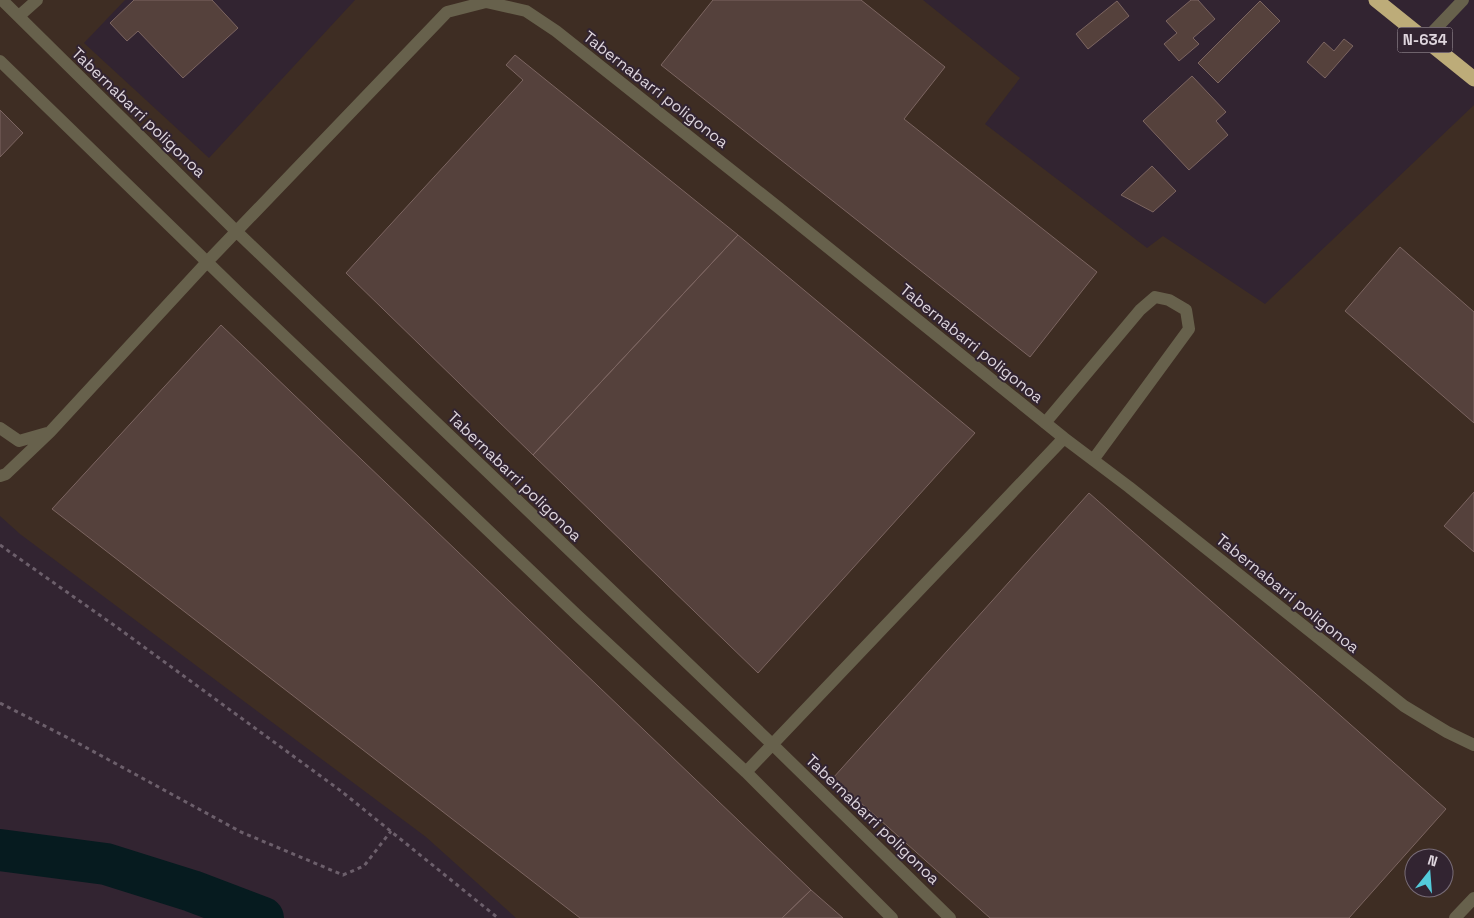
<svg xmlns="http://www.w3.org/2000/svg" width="1474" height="918" viewBox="0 0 1474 918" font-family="'Space Grotesk',sans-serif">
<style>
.industrial{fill:#3e2d23;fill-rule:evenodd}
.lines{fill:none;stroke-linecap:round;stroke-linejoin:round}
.river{stroke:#061b1f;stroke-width:42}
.building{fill:#55413c;stroke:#7c6561}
.path{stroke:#6c5f6b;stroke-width:3;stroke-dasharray:4 4;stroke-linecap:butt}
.lane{stroke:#67614c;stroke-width:12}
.street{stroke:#67614c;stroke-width:12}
.highway{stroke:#bdac79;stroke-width:15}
.labels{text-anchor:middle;stroke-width:4;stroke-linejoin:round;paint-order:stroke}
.shield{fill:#322431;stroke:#aaa0a9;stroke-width:1}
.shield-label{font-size:15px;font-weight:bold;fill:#ded5dd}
.street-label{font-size:16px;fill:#ded5dd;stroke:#322431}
</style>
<rect width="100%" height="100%" fill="#322431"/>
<path class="industrial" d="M 0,0 L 125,0 L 84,43 L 209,158 L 355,0 L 923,0 L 1020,78 L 985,124 L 1147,248 L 1163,236 L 1265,304 L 1474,105 L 1474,918 L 516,918 L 426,837 L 20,534 L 0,516 ZM 1414,858 L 1444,858 L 1444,888 L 1414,888 Z"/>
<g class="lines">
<path class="river" d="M 0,850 L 106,864 L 192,891 L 263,918"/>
</g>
<path class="building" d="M 134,0 L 212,0 L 238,28 L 183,78 L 138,31 L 127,41 L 110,23 Z
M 713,0 L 861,0 L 945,67 L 904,119 L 1097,272 L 1030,357 L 661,65 Z
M 1191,0 L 1198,0 L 1215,19 L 1193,38 L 1199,44 L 1179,61 L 1164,44 L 1177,33 L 1166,21 Z
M 1117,1 L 1129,16 L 1088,49 L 1076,34 Z
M 1260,1 L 1280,21 L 1218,83 L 1198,63 Z
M 1344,39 L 1353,46 L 1325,78 L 1307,62 L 1324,42 L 1334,51 Z
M 515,55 L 738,235 L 533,455 L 346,273 L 523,80 L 506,65 Z
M 1192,76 L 1226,112 L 1216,121 L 1228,135 L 1189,170 L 1143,121 Z
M 0,110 L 23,133 L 0,157 Z
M 1152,166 L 1176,191 L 1153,212 L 1121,195 Z
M 738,235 L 975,433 L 758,673 L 533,455 Z
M 1400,247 L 1474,312 L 1474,423 L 1345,311 Z
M 221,325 L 811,890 L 782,918 L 580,918 L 52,509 Z
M 1474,492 L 1474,552 L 1444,526 Z
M 1089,493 L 1446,809 L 1349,918 L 990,918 L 833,778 Z
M 811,890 L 843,918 L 782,918 Z"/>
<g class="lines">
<path class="path" d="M 0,545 L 118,628 L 341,791 L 498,918
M 0,703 L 76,742 L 241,832 L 343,875 L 364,866 L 391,831"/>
<path class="lane" d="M 1425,40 L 1463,0"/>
<path class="street" d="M 2,0 L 237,232 L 772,744 L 950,918
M 19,16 L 37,0
M 0,61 L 239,293 L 578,616 L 746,772 L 892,918
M 1045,423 L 1140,310 L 1155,297 L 1169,300 L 1186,310 L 1189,329 L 1093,460
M 0,428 L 19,441 L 47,433
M 0,476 L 6,474 L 50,432 L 207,262 L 447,12 L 486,2 L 526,11 L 556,31 L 779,208 L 1064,438 L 1129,487 L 1404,706 L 1447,732 L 1474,745
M 746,772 L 1064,438
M 1455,918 L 1474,898"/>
<path class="highway" d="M 1376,0 L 1474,79"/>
</g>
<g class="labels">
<rect class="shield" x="1397.5" y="27.5" width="55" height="25" rx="4"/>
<g class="shield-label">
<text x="1425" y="45">N-634</text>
</g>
<g class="street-label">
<text transform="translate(656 89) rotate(38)" y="6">Tabernabarri poligonoa</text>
<text transform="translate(139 112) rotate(44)" y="6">Tabernabarri poligonoa</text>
<text transform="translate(972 343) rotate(39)" y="6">Tabernabarri poligonoa</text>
<text transform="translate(515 476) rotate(44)" y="6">Tabernabarri poligonoa</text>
<text transform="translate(1288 593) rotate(39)" y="6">Tabernabarri poligonoa</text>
<text transform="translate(873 819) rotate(44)" y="6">Tabernabarri poligonoa</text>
</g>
</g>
<g transform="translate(1429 873) rotate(17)"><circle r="24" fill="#322431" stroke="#776b76"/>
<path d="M0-4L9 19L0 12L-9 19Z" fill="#53cbdb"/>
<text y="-8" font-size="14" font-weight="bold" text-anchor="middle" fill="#ded5dd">N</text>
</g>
</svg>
